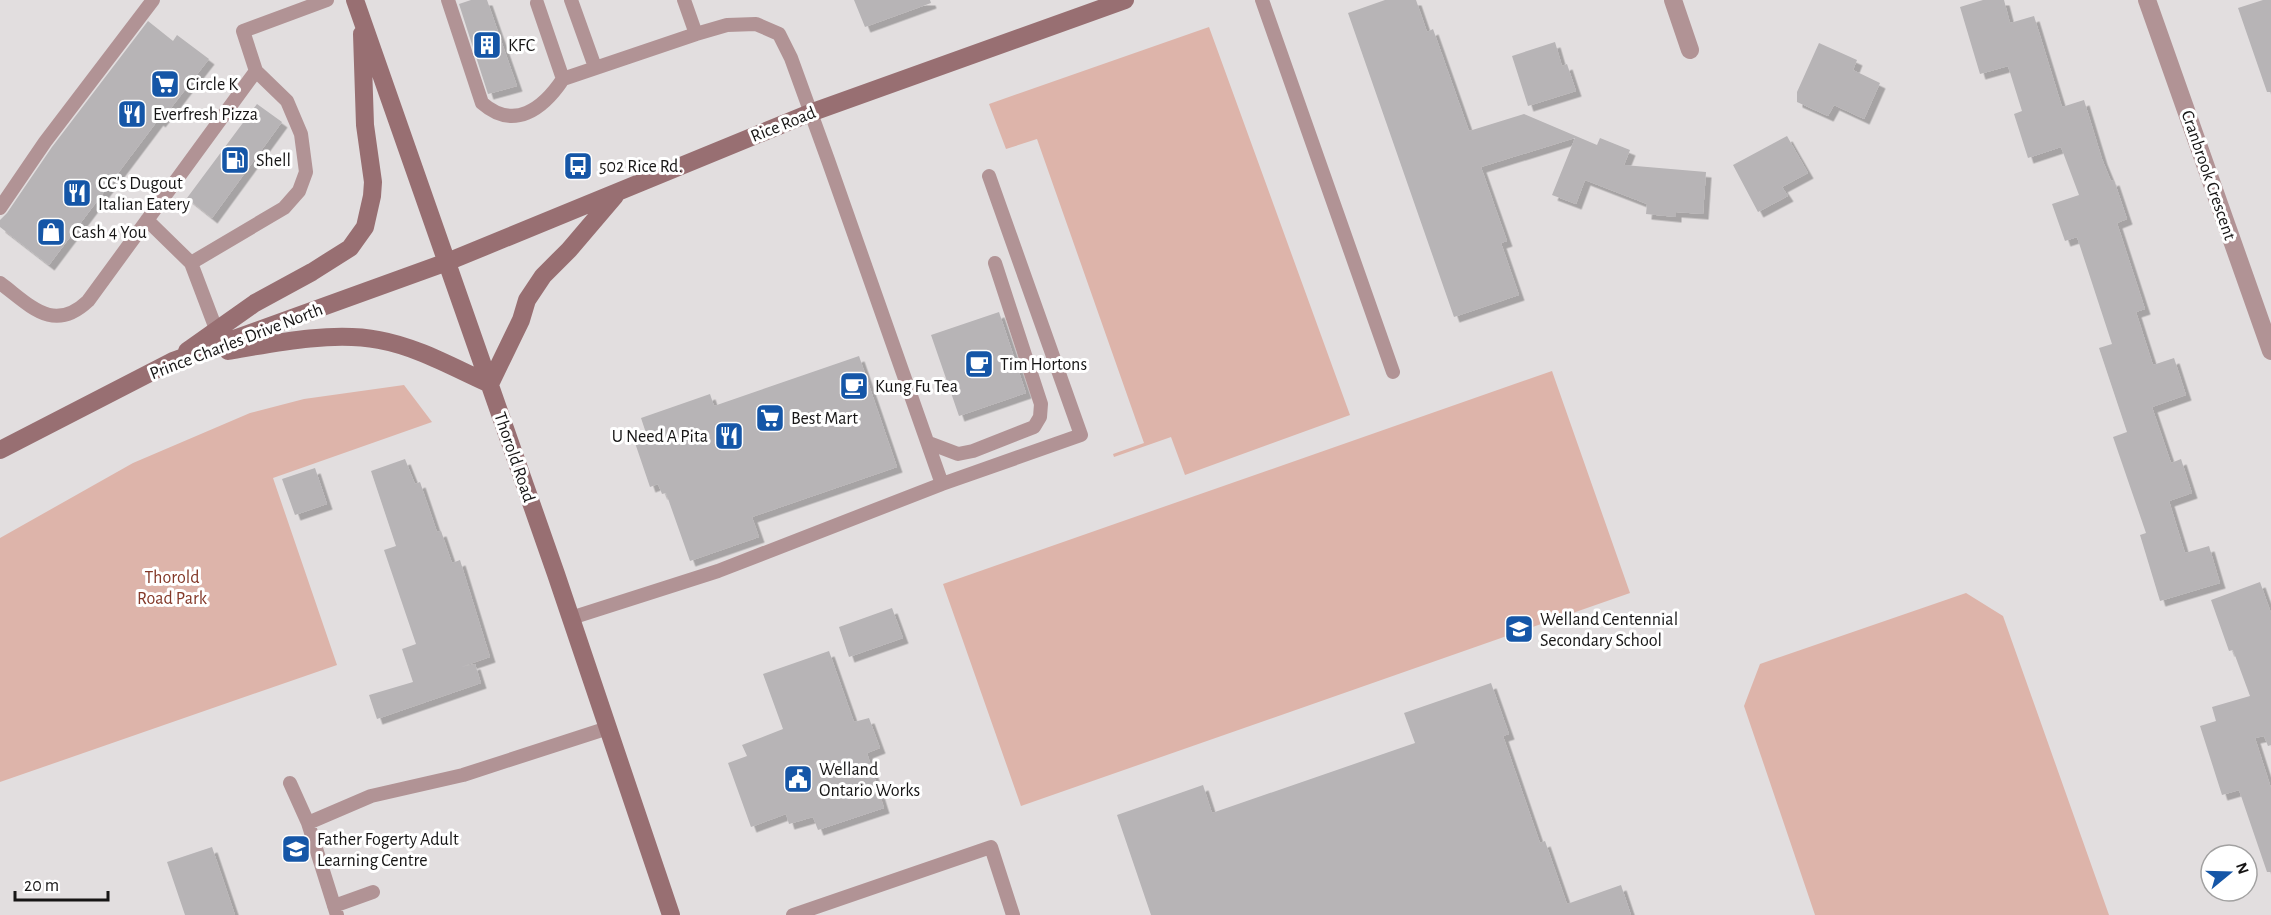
<svg xmlns="http://www.w3.org/2000/svg" width="2271" height="915" viewBox="0 0 2271 915" font-family="'Alegreya Sans',sans-serif">
<style>
.green{fill:#ddb4aa}
.building{fill:#b7b4b6;filter:url(#shadow)}
.lines{fill:none;stroke-linecap:round;stroke-linejoin:round}
.lane{stroke:#b19395;stroke-width:14}
.street{stroke:#b19395;stroke-width:18}
.secondary{stroke:#986f72;stroke-width:18}
.labels{text-anchor:middle;stroke-width:6;stroke-linejoin:round;paint-order:stroke}
.poi-label{font-size:18px;fill:#161515;stroke:#fff;text-anchor:start}
.street-label{font-size:18px;fill:#161515;stroke:#fff}
.park-label{font-size:18px;fill:#833828;stroke:#fff}
</style>
<defs>
<filter id="shadow"><feDropShadow dx="5.5" dy="5.5" stdDeviation="0" flood-color="#0004"/></filter>
</defs>
<rect width="100%" height="100%" fill="#e2dedf"/>
<path class="green" d="M 1209,27 L 1350,415 L 1185,475 L 1171,437 L 1114,457 L 1113,454 L 1144,443 L 1037,139 L 1006,149 L 989,104 Z
M 1552,371 L 1630,593 L 1021,806 L 943,584 Z
M 404,385 L 432,422 L 273,478 L 337,665 L 0,782 L 0,538 L 133,463 L 250,413 L 304,399 Z
M 1966,593 L 2003,616 L 2109,915 L 1815,915 L 1744,706 L 1760,664 Z"/>
<path class="building" d="M 471,0 L 487,0 L 517,86 L 488,94 L 459,4 Z
M 854,0 L 930,0 L 931,3 L 865,27 Z
M 1385,0 L 1416,0 L 1427,32 L 1433,29 L 1469,131 L 1524,114 L 1597,145 L 1600,138 L 1630,150 L 1624,165 L 1706,172 L 1703,214 L 1676,212 L 1676,217 L 1646,214 L 1647,204 L 1585,180 L 1576,204 L 1552,195 L 1575,138 L 1481,167 L 1507,241 L 1501,243 L 1519,295 L 1454,317 L 1348,13 Z
M 1983,0 L 2004,0 L 2010,23 L 2034,16 L 2062,107 L 2084,100 L 2102,159 L 2111,181 L 2114,180 L 2127,219 L 2117,223 L 2145,309 L 2136,312 L 2153,365 L 2174,358 L 2186,395 L 2152,407 L 2171,463 L 2181,459 L 2192,493 L 2169,501 L 2185,553 L 2209,546 L 2220,583 L 2160,601 L 2140,535 L 2146,533 L 2113,437 L 2127,432 L 2099,348 L 2112,344 L 2077,237 L 2065,241 L 2052,204 L 2079,195 L 2061,147 L 2028,158 L 2014,114 L 2022,111 L 2008,66 L 1980,74 L 1960,7 Z
M 2263,0 L 2271,0 L 2271,92 L 2267,92 L 2238,8 Z
M 148,21 L 173,41 L 177,35 L 209,59 L 160,122 L 158,120 L 49,265 L 0,227 L 0,220 L 7,213 L 52,147 Z
M 1555,42 L 1562,66 L 1567,64 L 1576,91 L 1528,106 L 1512,56 Z
M 1819,43 L 1857,60 L 1853,70 L 1880,83 L 1864,119 L 1834,105 L 1828,116 L 1797,102 L 1797,92 Z
M 257,104 L 282,122 L 212,218 L 187,198 Z
M 1787,136 L 1808,173 L 1782,187 L 1788,196 L 1758,212 L 1733,165 Z
M 999,312 L 1026,393 L 959,416 L 931,335 Z
M 859,356 L 897,467 L 752,517 L 759,537 L 690,561 L 666,493 L 662,494 L 658,484 L 650,487 L 633,437 L 646,433 L 641,418 L 710,394 L 714,406 Z
M 405,459 L 415,484 L 420,482 L 437,532 L 441,531 L 452,563 L 460,560 L 490,657 L 461,667 L 475,664 L 481,683 L 377,719 L 369,695 L 413,682 L 402,649 L 416,644 L 384,550 L 396,546 L 371,471 Z
M 315,468 L 327,504 L 295,515 L 282,479 Z
M 2260,582 L 2271,613 L 2271,745 L 2268,746 L 2264,736 L 2255,738 L 2271,788 L 2271,872 L 2267,872 L 2239,790 L 2222,795 L 2200,726 L 2216,721 L 2212,707 L 2250,696 L 2233,650 L 2229,651 L 2211,600 Z
M 892,608 L 903,638 L 849,657 L 839,627 Z
M 829,651 L 854,722 L 869,718 L 880,748 L 867,753 L 884,808 L 818,830 L 813,817 L 789,824 L 786,814 L 751,827 L 728,763 L 747,756 L 742,745 L 783,729 L 763,674 Z
M 1491,683 L 1509,734 L 1503,736 L 1540,843 L 1545,841 L 1567,904 L 1621,885 L 1631,915 L 1151,915 L 1117,815 L 1203,785 L 1212,813 L 1415,743 L 1404,713 Z
M 212,847 L 235,915 L 185,915 L 167,862 Z"/>
<g class="lines">
<path class="lane" d="M 448,0 L 482,103 C 514,131 543,109 563,79
M 571,0 L 595,67
M 684,0 L 696,34
M 1262,0 L 1393,372
M 537,3 L 563,79 L 696,34 L 727,25 L 756,24 L 779,34 L 791,58 L 828,160 L 942,484 L 718,571 L 571,618
M 0,208 L 45,142 L 153,0
M 147,220 L 191,263
M 0,283 C 30,305 53,334 88,301 L 256,71
M 216,329 L 191,263 L 284,208 L 299,191 L 306,172 L 301,134 L 287,101 L 256,71 L 243,31 L 327,0
M 929,443 L 958,454 L 973,451 L 1034,427 L 1040,417 L 1041,404 L 995,263
M 942,484 L 1081,435 L 989,176
M 290,783 L 308,823 L 337,915
M 308,823 L 371,796 L 463,775 L 608,728
M 334,906 L 373,892
M 793,915 L 991,847 L 1013,915"/>
<path class="street" d="M 1673,0 L 1690,50
M 2147,0 L 2271,351"/>
<path class="secondary" d="M 355,0 L 556,574 L 671,915
M 187,351 L 255,303 L 312,272 L 350,248 L 365,227 L 372,196 L 373,182 L 365,125 L 362,34
M 228,351 C 274,343 333,331 379,340 C 418,347 454,368 490,384 L 521,320 L 527,300 L 543,276 L 569,250 L 615,196
M 0,450 L 173,361 L 447,262 L 810,113 L 1125,0"/>
</g>
<defs>
<g id="building-square" transform="scale(1.5)"><rect x="-9" y="-9" width="18" height="18" rx="4" fill="#1556a7" stroke="#fff"/><path d="M-4-6H4V6H1V3H-1V6H-4ZM-2.5-4.3h1.7v1.8h-1.7ZM.8-4.3h1.7v1.8H.8ZM-2.5-1h1.7V.8h-1.7ZM.8-1h1.7V.8H.8Z" fill="#fff"/></g>
<g id="supermarket-square" transform="scale(1.5)"><rect x="-9" y="-9" width="18" height="18" rx="4" fill="#1556a7" stroke="#fff"/><path d="M-6-5.5h2.5l.6 2H6L4.5 2H-2.5L-4.4-4H-6ZM-1.5 3.2a1.3 1.3 0 1 0 .1 0ZM3 3.2a1.3 1.3 0 1 0 .1 0Z" fill="#fff"/></g>
<g id="restaurant-square" transform="scale(1.5)"><rect x="-9" y="-9" width="18" height="18" rx="4" fill="#1556a7" stroke="#fff"/><path d="M-5-6h1v4h1v-4h1v4h1v-4h1v5L-1.5 .5V6h-2V.5L-5-1ZM5-6V6H3V1.5H1.5Q1.5-4 5-6Z" fill="#fff"/></g>
<g id="fuel-square" transform="scale(1.5)"><rect x="-9" y="-9" width="18" height="18" rx="4" fill="#1556a7" stroke="#fff"/><path d="M-5.5-6h7V0h2V4h1.3V-2.5L3-4.5l.8-.8L6-3V5H2.5V1h-1V6h-7ZM-4.2-4.7v3.2H.2V-4.7Z" fill="#fff"/></g>
<g id="bus-square" transform="scale(1.5)"><rect x="-9" y="-9" width="18" height="18" rx="4" fill="#1556a7" stroke="#fff"/><path d="M-5-6H5V4H4V6H2V4H-2V6H-4V4H-5ZM-3.5-4V0h7V-4ZM-3.5 1.2v1.5H-2V1.2ZM2 1.2v1.5H3.5V1.2Z" fill="#fff"/></g>
<g id="shop-square" transform="scale(1.5)"><rect x="-9" y="-9" width="18" height="18" rx="4" fill="#1556a7" stroke="#fff"/><path d="M-5-2.5h2.3a2.7 3.5 0 0 1 5.4 0H5L5.5 6h-11ZM-1.5-2.5h3a1.5 2.3 0 0 0-3 0Z" fill="#fff"/></g>
<g id="cafe-square" transform="scale(1.5)"><rect x="-9" y="-9" width="18" height="18" rx="4" fill="#1556a7" stroke="#fff"/><path d="M-5.5-4.5H6V0H3Q3 3.5 0 3.5H-2.5Q-5.5 3.5-5.5 0ZM3-3.2v2h1.7v-2ZM-6 4.5H4V6H-6Z" fill="#fff"/></g>
<g id="school-square" transform="scale(1.5)"><rect x="-9" y="-9" width="18" height="18" rx="4" fill="#1556a7" stroke="#fff"/><path d="M0-5L7-2L0 1L-7-2ZM-4 1L0 2.5L4 1V4Q0 6-4 4Z" fill="#fff"/></g>
<g id="civic-square" transform="scale(1.5)"><rect x="-9" y="-9" width="18" height="18" rx="4" fill="#1556a7" stroke="#fff"/><path d="M-.6-6.5H3V-4.5H.6V-3L4-1V1h2V6H-6V1h2V-1L-.6-3ZM-1.2 2.5V6h2.4V2.5Z" fill="#fff"/></g>
</defs>
<g fill-rule="evenodd">
<use href="#building-square" x="487" y="45"/>
<use href="#supermarket-square" x="165" y="84"/>
<use href="#restaurant-square" x="132" y="114"/>
<use href="#fuel-square" x="235" y="160"/>
<use href="#bus-square" x="578" y="166"/>
<use href="#restaurant-square" x="77" y="193"/>
<use href="#shop-square" x="51" y="232"/>
<use href="#cafe-square" x="979" y="364"/>
<use href="#cafe-square" x="854" y="386"/>
<use href="#supermarket-square" x="770" y="418"/>
<use href="#restaurant-square" x="729" y="436"/>
<use href="#school-square" x="1519" y="629"/>
<use href="#civic-square" x="798" y="779"/>
<use href="#school-square" x="296" y="849"/>
</g>
<g class="labels">
<g class="poi-label">
<text x="508" y="51">KFC</text>
<text x="186" y="90">Circle K</text>
<text x="153" y="120">Everfresh Pizza</text>
<text x="256" y="166">Shell</text>
<text x="599" y="172">502 Rice Rd.</text>
<text x="98" y="189">CC's Dugout<tspan x="98" dy="21">Italian Eatery</tspan></text>
<text x="72" y="238">Cash 4 You</text>
<text x="1000" y="370">Tim Hortons</text>
<text x="875" y="392">Kung Fu Tea</text>
<text x="791" y="424">Best Mart</text>
<text x="708" y="442" text-anchor="end">U Need A Pita</text>
<text x="1540" y="625">Welland Centennial<tspan x="1540" dy="21">Secondary School</tspan></text>
<text x="819" y="775">Welland<tspan x="819" dy="21">Ontario Works</tspan></text>
<text x="317" y="845">Father Fogerty Adult<tspan x="317" dy="21">Learning Centre</tspan></text>
</g>
<g class="street-label">
<text transform="translate(783 124) rotate(-22)" y="6">Rice Road</text>
<text transform="translate(2209 175) rotate(71)" y="6">Cranbrook Crescent</text>
<text transform="translate(236 341) rotate(-21)" y="6">Prince Charles Drive North</text>
<text transform="translate(515 457) rotate(71)" y="6">Thorold Road</text>
</g>
<g class="park-label">
<text x="172" y="583">Thorold<tspan x="172" dy="21">Road Park</tspan></text>
</g>
</g>
<g transform="translate(2229 873) rotate(71)"><circle r="28" fill="#ffffff" stroke="#a2a1a1" stroke-width="1.5"/>
<path d="M0-4.5L10 22L0 15L-10 22Z" fill="#1556a7"/>
<text y="-9" font-size="16" font-weight="bold" text-anchor="middle" fill="#161515">N</text>
</g>
<path d="M15 891v9h93v-9" fill="none" stroke="#161515" stroke-width="3"/>
<text x="24" y="891" font-size="18" fill="#161515" stroke="#ffffff" stroke-width="4.5" paint-order="stroke">20 m</text>
</svg>
